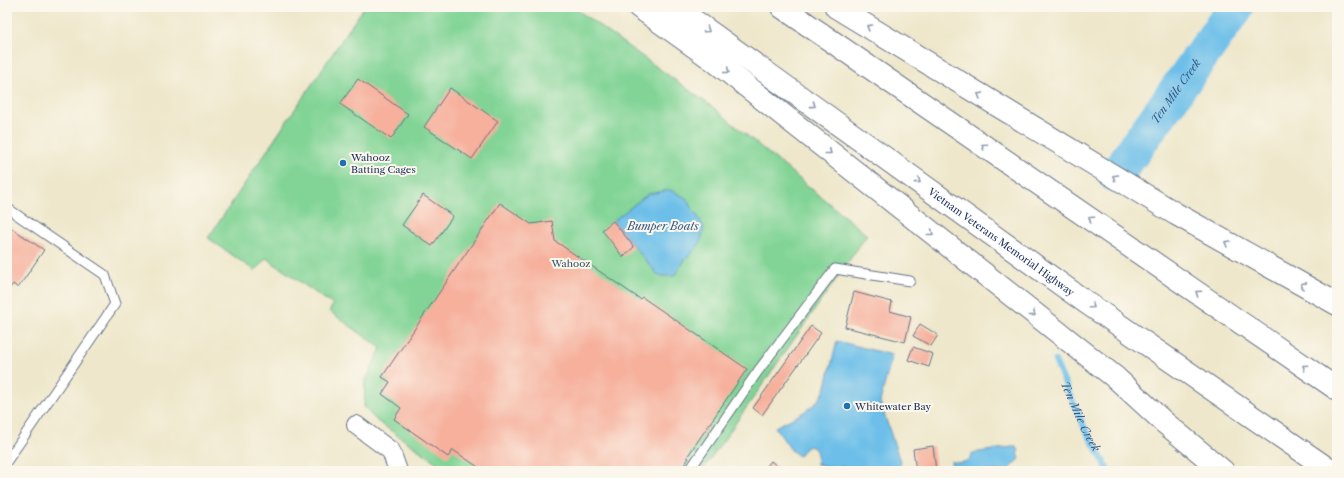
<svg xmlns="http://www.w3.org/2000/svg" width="1344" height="478" viewBox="0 0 1344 478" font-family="'Libre Caslon Text',serif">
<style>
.green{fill:#82d496;stroke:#4e827a}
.water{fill:#6dbfe9;stroke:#4477a4}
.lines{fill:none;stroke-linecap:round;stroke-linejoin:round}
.stream{stroke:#6dbfe9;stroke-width:6}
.river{stroke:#6dbfe9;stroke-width:36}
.building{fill:#f6b09c}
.lane-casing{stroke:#656f84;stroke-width:11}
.street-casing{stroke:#656f84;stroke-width:20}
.highway-casing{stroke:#656f84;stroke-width:24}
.lane{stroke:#fff;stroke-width:9}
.street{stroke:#fff;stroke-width:18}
.highway{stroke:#fff;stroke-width:22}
.oneway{stroke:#8d97ae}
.poi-dot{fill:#1f6fb2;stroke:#fbf7ec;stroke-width:1.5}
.labels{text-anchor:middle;stroke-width:4;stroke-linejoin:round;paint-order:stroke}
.poi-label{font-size:10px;fill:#1b2f5e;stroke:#fbf7ec;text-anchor:start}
.street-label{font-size:10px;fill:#1b2f5e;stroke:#fbf7ec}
.park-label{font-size:10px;fill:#35586c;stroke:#fbf7ec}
.water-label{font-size:11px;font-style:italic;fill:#345a88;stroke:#fbf7ec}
</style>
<rect width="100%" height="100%" fill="#fbf7ec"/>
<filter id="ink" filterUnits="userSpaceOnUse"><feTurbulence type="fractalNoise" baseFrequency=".025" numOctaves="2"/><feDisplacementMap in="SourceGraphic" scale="8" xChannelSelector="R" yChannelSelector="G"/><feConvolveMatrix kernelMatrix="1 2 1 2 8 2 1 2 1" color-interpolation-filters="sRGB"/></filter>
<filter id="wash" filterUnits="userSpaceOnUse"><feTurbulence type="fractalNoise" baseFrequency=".012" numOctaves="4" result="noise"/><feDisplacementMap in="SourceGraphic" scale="16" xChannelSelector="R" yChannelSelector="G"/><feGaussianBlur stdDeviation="0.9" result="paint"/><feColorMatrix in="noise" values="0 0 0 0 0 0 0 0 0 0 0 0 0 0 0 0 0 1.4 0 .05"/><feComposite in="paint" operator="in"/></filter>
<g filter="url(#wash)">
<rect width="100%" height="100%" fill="#eee7cb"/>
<path class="green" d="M 364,7 L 573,7 L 714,108 L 867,235 L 702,471 L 464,471 L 459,467 L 443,467 L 377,421 L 364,407 L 365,382 L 381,348 L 329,311 L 333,305 L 266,258 L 255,271 L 208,238 Z"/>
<path class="water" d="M 670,190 L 686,198 L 704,227 L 701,241 L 695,250 L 687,257 L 674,276 L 663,276 L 657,274 L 613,221 L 648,194 Z
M 837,341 L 892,355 L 880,402 L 900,461 L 900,471 L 893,471 L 882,467 L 825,467 L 817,464 C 817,460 818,454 816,451 C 811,441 802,450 799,456 L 791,450 L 775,427 C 794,417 815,410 825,390 Z
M 1012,447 L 1016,447 L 1019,450 L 1017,454 L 1020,458 L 1007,471 L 952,470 L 951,461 C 960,464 970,463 973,453 Z"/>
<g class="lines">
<path class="stream" id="s1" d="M 1055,361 L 1085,429 L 1109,471"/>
<path class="river" id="s2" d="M 1116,175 L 1236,7"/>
</g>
<g id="blocks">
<path class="building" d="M 358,79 L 408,114 L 391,139 L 340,104 Z
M 450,88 L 498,121 L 472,159 L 424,127 Z
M 423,195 L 453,216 L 432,246 L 402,225 Z
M 500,203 L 531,224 L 552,221 L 555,241 L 640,299 L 642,297 L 747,369 L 687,457 L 689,458 L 680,471 L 484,471 L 453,450 L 448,457 L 394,419 L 401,408 L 382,394 L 390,382 L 382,377 Z
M 613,221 L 634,247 L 623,257 L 602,230 Z
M 7,225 L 44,250 L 18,288 L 13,284 L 7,292 Z
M 854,292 L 892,302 L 890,311 L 911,317 L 905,342 L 845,327 Z
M 920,324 L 938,335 L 931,346 L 913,336 Z
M 811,326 L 821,333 L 762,415 L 753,408 Z
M 913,347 L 933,354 L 929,367 L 908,360 Z
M 933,446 L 936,471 L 916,471 L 913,449 Z
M 771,461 L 780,469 L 783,471 L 763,471 Z"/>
</g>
</g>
<g filter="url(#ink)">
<use href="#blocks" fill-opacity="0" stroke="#656f84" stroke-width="1"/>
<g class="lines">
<g class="lane-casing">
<path id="lane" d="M 7,208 L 105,275 L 115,304 L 7,461
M 689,471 L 758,371 L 835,269 L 910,281"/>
</g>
<g class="street-casing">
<path id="street" d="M 356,425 L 391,451 L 398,471"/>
</g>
<g class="highway-casing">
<g id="highway">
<path d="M 639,7 L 716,62 L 1116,378 L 1165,423 L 1223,471"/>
<path id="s3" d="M 675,7 L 1087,303 L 1331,471"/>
<path d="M 782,7 L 1337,389"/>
<path d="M 836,7 L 1176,214 L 1337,304"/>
</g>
</g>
<use href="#lane" class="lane"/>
<use href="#street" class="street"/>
<use href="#highway" class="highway"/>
</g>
<defs><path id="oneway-chevron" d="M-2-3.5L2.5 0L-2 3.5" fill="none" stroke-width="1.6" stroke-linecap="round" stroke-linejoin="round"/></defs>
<g class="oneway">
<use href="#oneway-chevron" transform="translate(869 27) rotate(-149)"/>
<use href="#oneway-chevron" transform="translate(707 30) rotate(35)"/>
<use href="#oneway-chevron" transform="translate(727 71) rotate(39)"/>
<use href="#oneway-chevron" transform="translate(980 95) rotate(-149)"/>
<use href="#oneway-chevron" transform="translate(813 105) rotate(36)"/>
<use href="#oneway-chevron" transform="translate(984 146) rotate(-145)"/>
<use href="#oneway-chevron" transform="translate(829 152) rotate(38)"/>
<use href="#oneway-chevron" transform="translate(1115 177) rotate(-149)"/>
<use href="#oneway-chevron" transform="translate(918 181) rotate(36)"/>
<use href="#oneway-chevron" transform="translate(1091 219) rotate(-145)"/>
<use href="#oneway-chevron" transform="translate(931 233) rotate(38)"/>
<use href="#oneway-chevron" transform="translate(1227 243) rotate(-150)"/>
<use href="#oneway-chevron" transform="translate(1303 285) rotate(-152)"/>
<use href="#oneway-chevron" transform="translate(1198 293) rotate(-145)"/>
<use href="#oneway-chevron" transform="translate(1092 306) rotate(35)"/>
<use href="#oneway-chevron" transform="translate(1033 314) rotate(38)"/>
<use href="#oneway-chevron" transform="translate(1305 367) rotate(-145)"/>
</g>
</g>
<g class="poi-dot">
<circle cx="343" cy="163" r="4"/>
<circle cx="847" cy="406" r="4"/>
</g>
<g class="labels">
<g class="poi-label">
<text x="351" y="161">Wahooz<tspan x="351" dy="12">Batting Cages</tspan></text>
<text x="855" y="410">Whitewater Bay</text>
</g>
<g class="street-label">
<text dy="4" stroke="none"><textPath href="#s3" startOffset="402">Vietnam Veterans Memorial Highway</textPath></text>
</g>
<g class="park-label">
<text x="571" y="267">Wahooz</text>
</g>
<g class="water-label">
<text dy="4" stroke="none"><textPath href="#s2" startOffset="103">Ten Mile Creek</textPath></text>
<text x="663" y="230">Bumper Boats</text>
<text dy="4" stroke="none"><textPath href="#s1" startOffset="61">Ten Mile Creek</textPath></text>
</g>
</g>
<rect width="1344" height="478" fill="none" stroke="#fbf7ec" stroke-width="24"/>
</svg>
